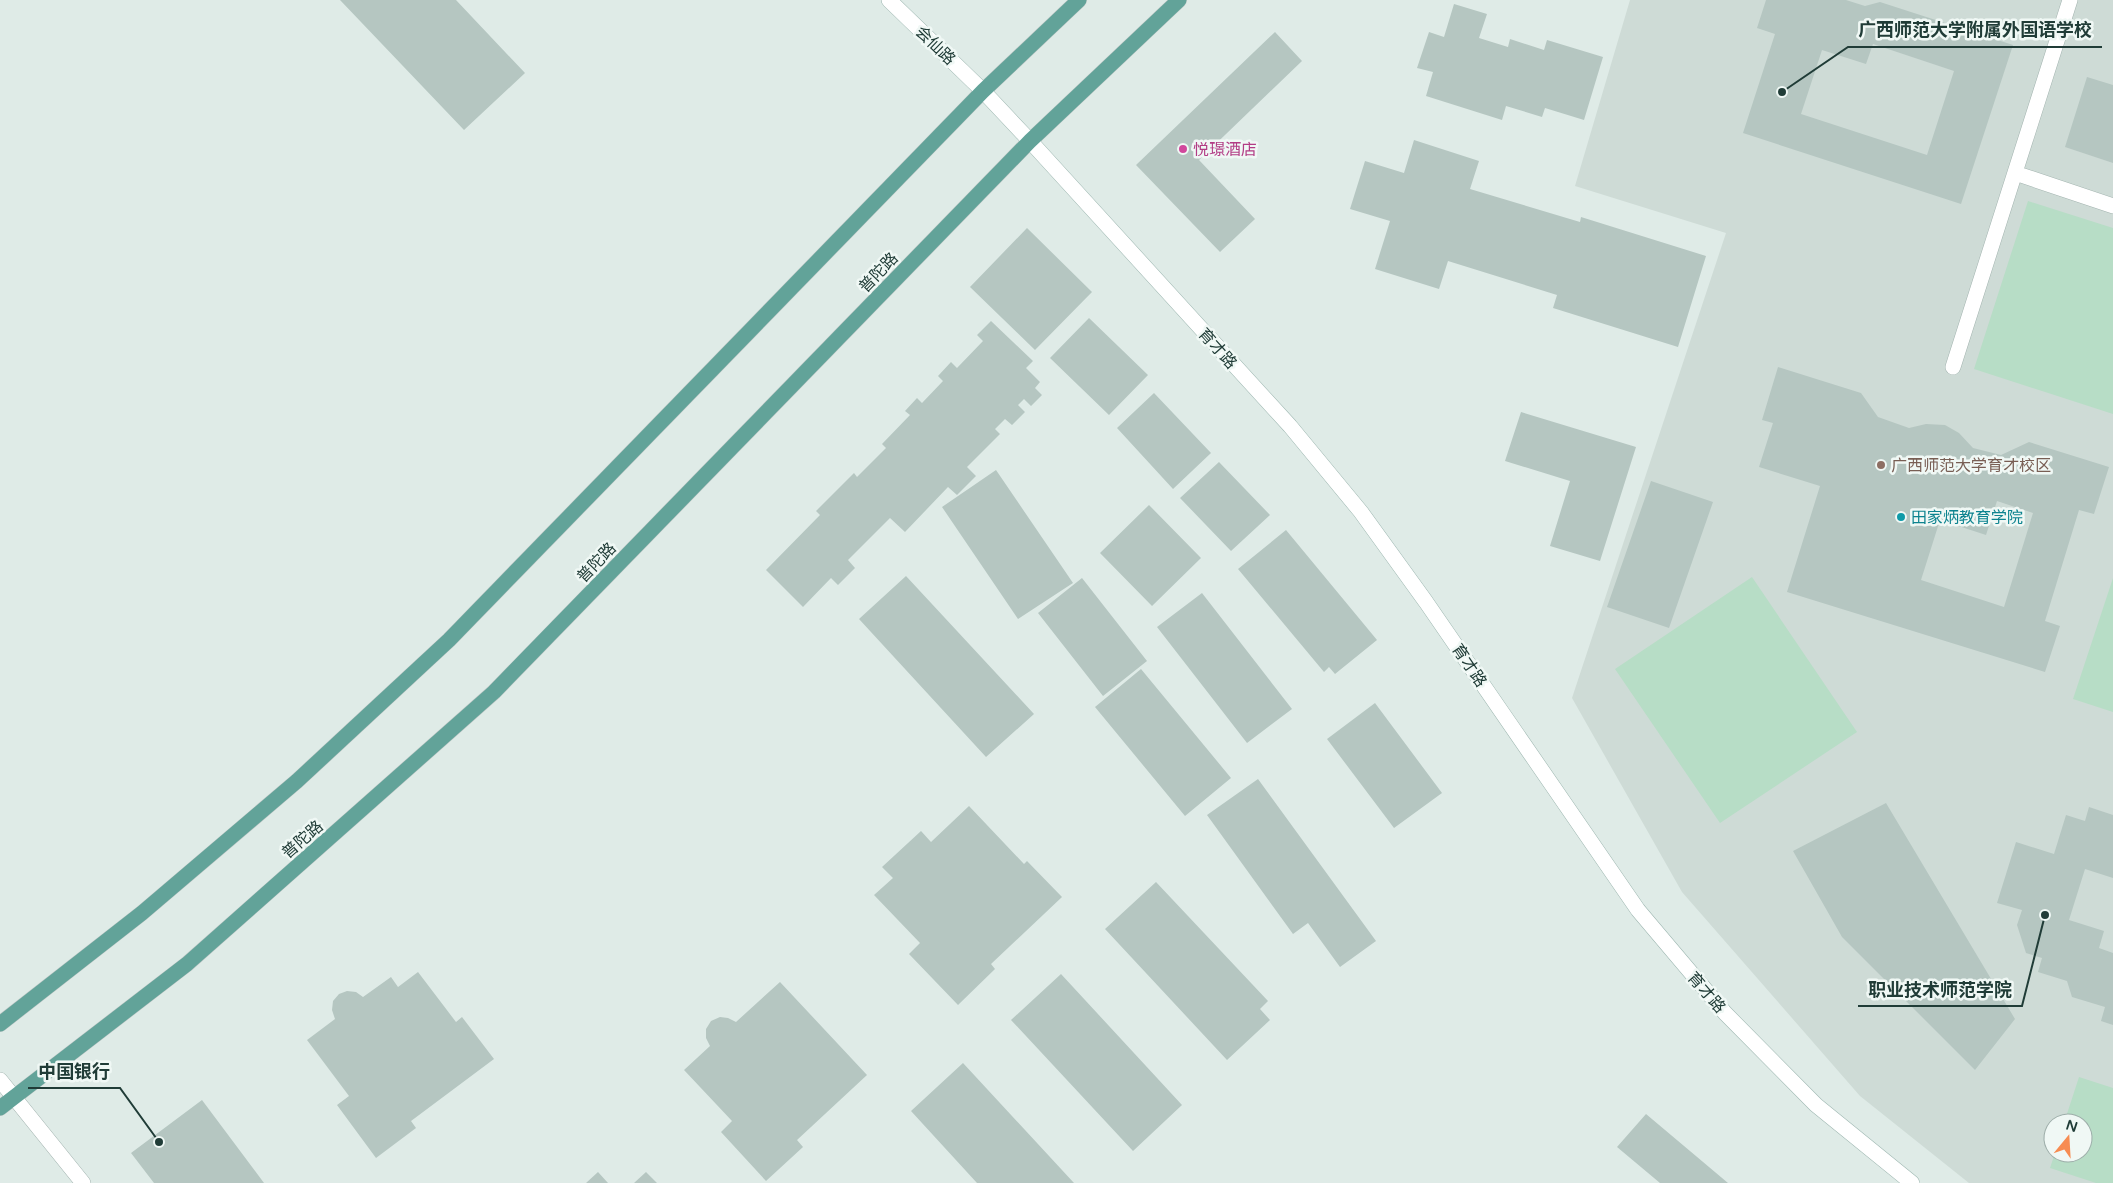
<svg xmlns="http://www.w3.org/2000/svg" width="2113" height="1183" viewBox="0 0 2113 1183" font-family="'Varela Round','Noto Sans SC',sans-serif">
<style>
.built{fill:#cedbd6;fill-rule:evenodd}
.green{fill:#b7ddc6}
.building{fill:#b5c6c1;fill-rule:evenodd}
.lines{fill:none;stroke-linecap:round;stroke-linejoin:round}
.lane-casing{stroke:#a2b3af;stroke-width:16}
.street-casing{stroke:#a2b3af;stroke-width:16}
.secondary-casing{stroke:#9eb7b1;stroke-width:16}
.primary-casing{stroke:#c1c8c7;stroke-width:16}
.lane{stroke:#fff;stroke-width:15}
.street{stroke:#fff;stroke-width:15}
.secondary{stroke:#fff;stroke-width:15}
.primary{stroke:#62a399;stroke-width:15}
.hotel-dot{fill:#d1479c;stroke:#f0f8f5;stroke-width:2}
.education-dot{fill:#8d6e63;stroke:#f0f8f5;stroke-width:2}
.culture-dot{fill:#0f9aa8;stroke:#f0f8f5;stroke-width:2}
.labels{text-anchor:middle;stroke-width:5;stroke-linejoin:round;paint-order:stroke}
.street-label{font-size:16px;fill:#203c37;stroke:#f0f8f5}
.hotel-label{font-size:16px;fill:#b23c85;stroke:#f0f8f5;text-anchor:start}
.education-label{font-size:16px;fill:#785e54;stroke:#f0f8f5;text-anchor:start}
.culture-label{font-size:16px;fill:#0d838f;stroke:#f0f8f5;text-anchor:start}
.leader{fill:none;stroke:#203c37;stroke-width:2}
.callout-dot{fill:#203c37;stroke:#f0f8f5;stroke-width:2}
.callout-label{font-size:18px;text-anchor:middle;font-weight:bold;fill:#203c37;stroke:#f0f8f5;stroke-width:5;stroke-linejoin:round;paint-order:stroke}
</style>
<rect width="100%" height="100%" fill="#dfebe7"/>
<path class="built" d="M 1630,0 L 2113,0 L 2113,1183 L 1969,1183 L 1860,1096 L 1682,892 L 1572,698 L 1726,233 L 1575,186 ZM 2053,1123 L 2083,1123 L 2083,1153 L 2053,1153 Z"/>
<path class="green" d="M 2028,201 L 2113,228 L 2113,414 L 1974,369 Z
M 1752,577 L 1857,732 L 1720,823 L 1615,669 Z
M 2113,578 L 2113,712 L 2073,699 Z
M 2079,1077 L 2113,1088 L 2113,1183 L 2096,1183 L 2050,1168 L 2055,1153 L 2083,1153 L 2083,1123 L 2064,1123 Z"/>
<path class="building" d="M 340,0 L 456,0 L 525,73 L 464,130 Z
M 1766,0 L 1846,0 L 1865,6 L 1880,2 L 2013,45 L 1961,204 L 1743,133 L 1775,34 L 1757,28 ZM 1873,44 L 1954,71 L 1927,155 L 1801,114 L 1822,50 L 1866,64 Z
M 1454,4 L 1487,14 L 1479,38 L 1508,47 L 1510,39 L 1544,50 L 1547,40 L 1603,57 L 1584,120 L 1545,108 L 1542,117 L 1506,106 L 1502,120 L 1426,96 L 1433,72 L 1417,68 L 1429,32 L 1444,37 Z
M 1275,32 L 1302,61 L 1199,160 L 1255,219 L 1220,252 L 1136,165 Z
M 2087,77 L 2113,85 L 2113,163 L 2065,147 Z
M 1414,140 L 1479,161 L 1470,189 L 1580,222 L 1581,217 L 1706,256 L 1678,347 L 1553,308 L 1557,295 L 1448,261 L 1439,289 L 1375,269 L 1390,221 L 1350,209 L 1365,161 L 1404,173 Z
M 1027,228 L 1092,292 L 1035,350 L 970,287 Z
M 1089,318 L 1148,375 L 1109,415 L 1050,358 Z
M 991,321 L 1033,361 L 1026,368 L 1040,382 L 1035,388 L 1042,395 L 1031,406 L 1024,399 L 1018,405 L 1025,412 L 1012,425 L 1005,419 L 995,429 L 1000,434 L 967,467 L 976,476 L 957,495 L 948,487 L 905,532 L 890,518 L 848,560 L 855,568 L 838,585 L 831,578 L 803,607 L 766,570 L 820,515 L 816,511 L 854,473 L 857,477 L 886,448 L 882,444 L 910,415 L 905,411 L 917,398 L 922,403 L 943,381 L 938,376 L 951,362 L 957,368 L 983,341 L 977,335 Z
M 1778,367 L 1861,393 L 1878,417 L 1909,428 L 1926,424 L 1945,425 L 1959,433 L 1973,448 L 2001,455 L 2029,442 L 2109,467 L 2094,514 L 2079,510 L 2045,621 L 2060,626 L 2045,672 L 1787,592 L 1820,486 L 1759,467 L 1773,423 L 1762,420 ZM 1997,501 L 2033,513 L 2004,607 L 1921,580 L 1940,520 L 1986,535 Z
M 1154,393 L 1211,453 L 1173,489 L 1117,428 Z
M 1521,412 L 1636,447 L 1600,561 L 1550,546 L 1570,481 L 1505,461 Z
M 1219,462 L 1270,515 L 1231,551 L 1180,498 Z
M 996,470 L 1073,583 L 1018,619 L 942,507 Z
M 1651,481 L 1713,502 L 1669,628 L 1607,607 Z
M 1149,505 L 1201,558 L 1152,606 L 1100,553 Z
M 1286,530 L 1377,640 L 1335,674 L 1329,667 L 1324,672 L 1238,569 Z
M 906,576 L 1034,714 L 986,757 L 859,619 Z
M 1082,578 L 1147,661 L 1103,696 L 1038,613 Z
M 1202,593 L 1292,709 L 1247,743 L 1157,627 Z
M 1141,669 L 1231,778 L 1185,816 L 1095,707 Z
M 1375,703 L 1442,793 L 1394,828 L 1327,739 Z
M 1258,779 L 1376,941 L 1340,967 L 1308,923 L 1293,934 L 1207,815 Z
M 1886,803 L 2015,1019 L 1975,1070 L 1842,937 L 1793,851 Z
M 969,806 L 1024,864 L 1027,861 L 1062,897 L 991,964 L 995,969 L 958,1005 L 909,954 L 920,943 L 874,895 L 893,878 L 882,867 L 921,831 L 931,842 Z
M 2089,807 L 2113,815 L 2113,878 L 2085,869 L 2069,920 L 2104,931 L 2099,948 L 2113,953 L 2113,1025 L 2101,1021 L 2105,1007 L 2072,997 L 2067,981 L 2038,972 L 2042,958 L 2026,953 L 2017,925 L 2022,910 L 1997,903 L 2016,842 L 2054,854 L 2066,815 L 2085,821 Z
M 1156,882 L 1268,1001 L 1260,1009 L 1270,1020 L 1227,1060 L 1105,929 Z
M 418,972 L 456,1022 L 462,1017 L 494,1059 L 411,1121 L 416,1128 L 376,1158 L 337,1105 L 349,1096 L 307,1040 L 335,1019 L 332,1010 L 333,1001 L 339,994 L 347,991 L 356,992 L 363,997 L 391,977 L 398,987 Z
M 1061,974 L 1182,1105 L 1133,1151 L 1011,1020 Z
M 780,982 L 867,1075 L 797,1140 L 803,1147 L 766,1181 L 721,1132 L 732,1121 L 684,1070 L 710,1046 L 706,1038 L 706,1029 L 711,1021 L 720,1017 L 728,1018 L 736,1022 Z
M 963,1063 L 1074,1183 L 977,1183 L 911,1111 Z
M 202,1100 L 264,1183 L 154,1183 L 131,1153 Z
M 1646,1114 L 1728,1183 L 1660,1183 L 1617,1147 Z
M 598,1172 L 608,1183 L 586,1183 Z
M 646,1172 L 657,1183 L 634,1183 Z"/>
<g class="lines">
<g class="lane-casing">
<path id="lane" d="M 2015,173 L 2113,206
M 1953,367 L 2070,0"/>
</g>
<g class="street-casing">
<path id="street" d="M 0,1080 L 83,1183"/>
</g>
<g class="secondary-casing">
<path id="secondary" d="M 889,0 L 983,91 L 1030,141 L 1290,426 L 1361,512 L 1426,602 L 1638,910 L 1725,1013 L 1816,1105 L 1912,1183"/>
</g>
<g class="primary-casing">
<path id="primary" d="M 0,1024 L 142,913 L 297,781 L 449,640 L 983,91 L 1079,0
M 0,1108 L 187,964 L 494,692 L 1030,141 L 1179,0"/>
</g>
<use href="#lane" class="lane"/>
<use href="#street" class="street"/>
<use href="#secondary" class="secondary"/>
<use href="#primary" class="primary"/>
</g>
<circle class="hotel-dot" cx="1183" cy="149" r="5"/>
<circle class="education-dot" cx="1881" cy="465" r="5"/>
<circle class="culture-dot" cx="1901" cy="517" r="5"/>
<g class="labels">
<g class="street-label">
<text transform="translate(936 45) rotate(44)" y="6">会仙路</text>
<text transform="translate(878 272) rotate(-46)" y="6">普陀路</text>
<text transform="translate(1218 348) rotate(48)" y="6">育才路</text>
<text transform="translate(596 562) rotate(-46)" y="6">普陀路</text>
<text transform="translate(1470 665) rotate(56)" y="6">育才路</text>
<text transform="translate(302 839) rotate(-41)" y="6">普陀路</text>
<text transform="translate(1707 992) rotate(49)" y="6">育才路</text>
</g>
<g class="hotel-label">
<text x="1193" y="155">悦璟酒店</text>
</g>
<g class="education-label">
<text x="1891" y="471">广西师范大学育才校区</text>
</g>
<g class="culture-label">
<text x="1911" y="523">田家炳教育学院</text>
</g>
</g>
<path class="leader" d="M1782 92L1848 47H2102M2045 915L2022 1006H1858M159 1142L120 1088H28"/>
<g class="callout-dot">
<circle cx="1782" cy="92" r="5"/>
<circle cx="2045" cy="915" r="5"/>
<circle cx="159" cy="1142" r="5"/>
</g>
<g class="callout-label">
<text x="1975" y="36">广西师范大学附属外国语学校</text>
<text x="1940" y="996">职业技术师范学院</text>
<text x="74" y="1078">中国银行</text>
</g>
<g transform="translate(2068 1138) rotate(18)"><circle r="24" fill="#f0f8f5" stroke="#9dada9"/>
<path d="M0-4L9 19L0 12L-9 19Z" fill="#f78c52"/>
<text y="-8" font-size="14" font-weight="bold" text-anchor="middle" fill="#203c37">N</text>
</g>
</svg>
